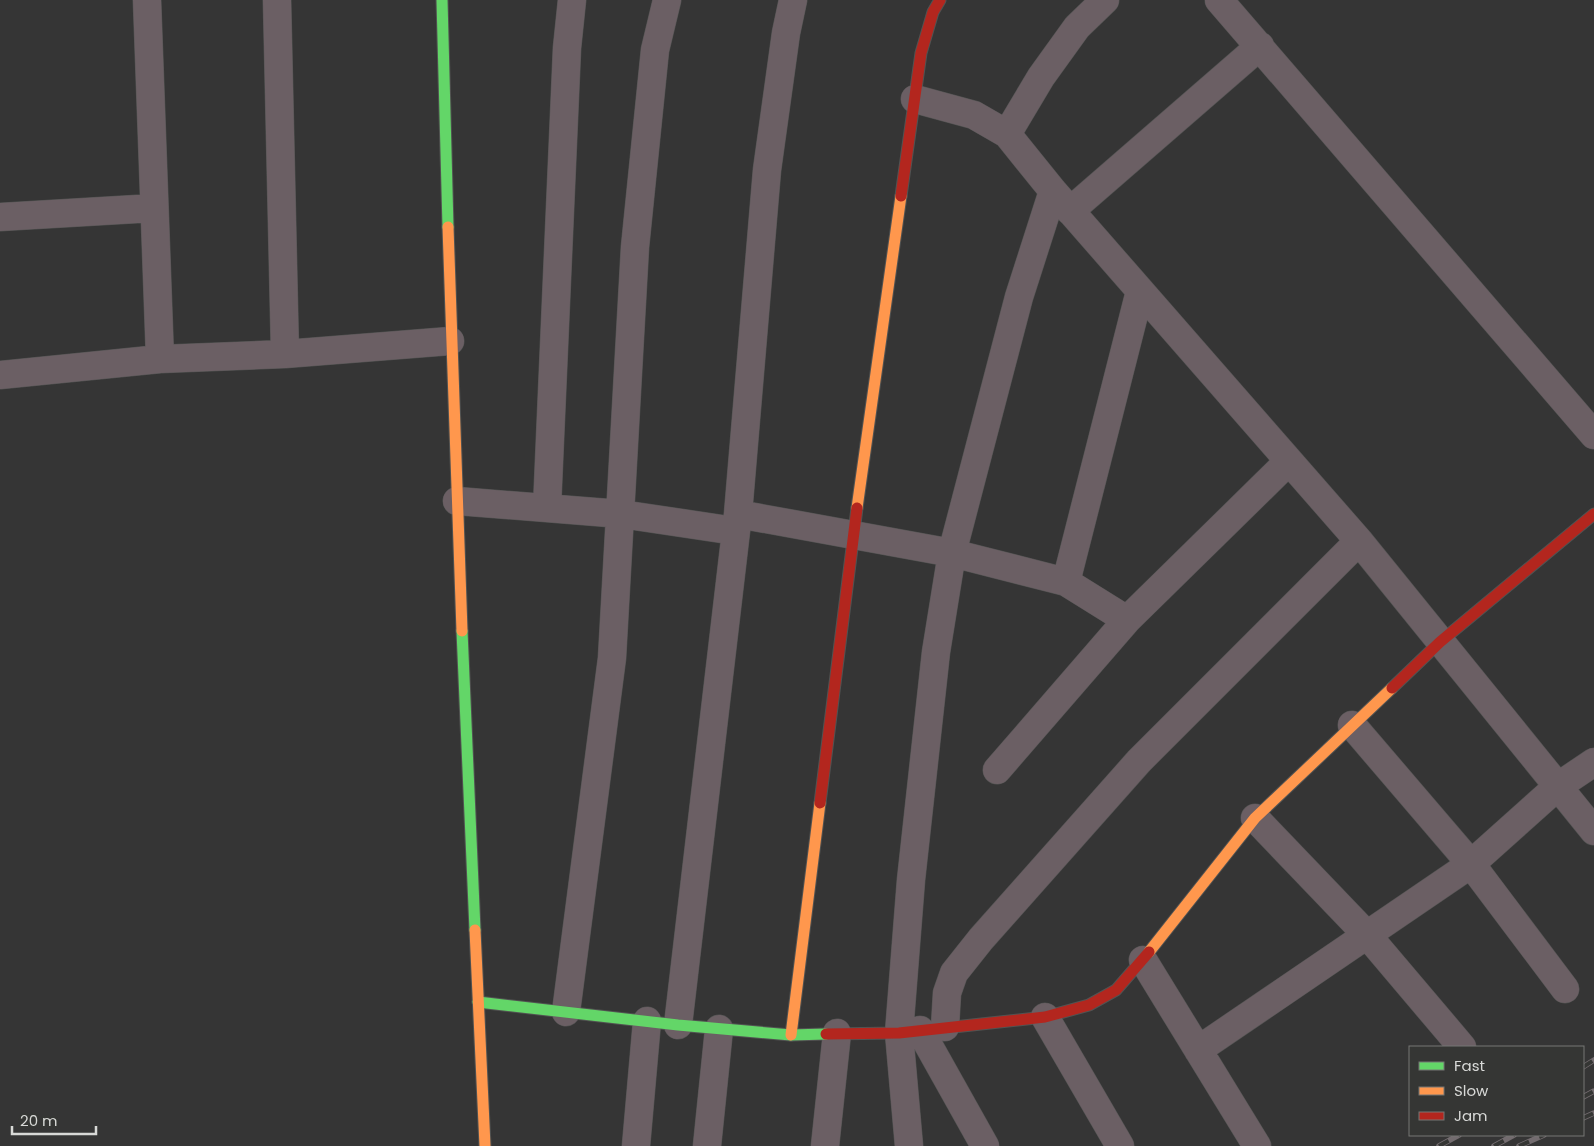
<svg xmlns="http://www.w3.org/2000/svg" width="1594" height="1146" viewBox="0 0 1594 1146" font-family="Poppins,sans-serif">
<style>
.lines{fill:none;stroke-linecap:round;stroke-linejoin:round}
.street-casing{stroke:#525352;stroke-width:29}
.fast-casing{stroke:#525352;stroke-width:13}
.slow-casing{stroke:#525352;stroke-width:13}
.jam-casing{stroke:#525352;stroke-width:13}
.street{stroke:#6b5f64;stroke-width:28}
.fast{stroke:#63d668;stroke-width:11}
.slow{stroke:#ff974d;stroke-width:11}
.jam{stroke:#b3261e;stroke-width:11}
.rail-casing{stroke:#736c6f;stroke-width:5.5}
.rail{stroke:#353634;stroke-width:4;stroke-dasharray:11;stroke-linecap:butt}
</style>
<rect width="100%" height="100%" fill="#353535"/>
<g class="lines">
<g class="street-casing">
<path id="street" d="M 147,0 L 160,359
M 277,0 L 285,354
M 1219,0 L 1594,435
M 915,99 L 974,115 L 1007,134 L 1053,191 L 1359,541 L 1594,831
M 1007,134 L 1041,77 L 1077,27 L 1105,0
M 1070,211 L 1260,46
M 0,217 L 154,208
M 0,375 L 160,359 L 285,354 L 450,341
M 457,501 L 621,514 L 735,531
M 547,508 L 567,48 L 572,0
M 738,514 L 952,553 L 1066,582 L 1127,620
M 1066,582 L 1140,291
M 1352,725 L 1471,864 L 1565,989
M 997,770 L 1127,620 L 1289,461
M 1255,818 L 1368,936 L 1462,1047
M 1143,960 L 1257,1146
M 566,1012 L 612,658 L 635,247 L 655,50 L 667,0
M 1045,1017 L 1120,1146
M 678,1025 L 738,514 L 767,170 L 786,33 L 793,0
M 945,1027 L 947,993 L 954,973 L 981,939 L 1139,761 L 1359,541
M 920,1030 L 985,1146
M 1198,1050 L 1471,864 L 1557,787 L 1594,762
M 636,1146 L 647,1021
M 707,1146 L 719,1029
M 825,1146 L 837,1033
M 909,1146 L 899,1033 L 911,880 L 936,652 L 952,553 L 1019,297 L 1053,191"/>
</g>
<g class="fast-casing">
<path id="fast" d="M 442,0 L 448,227
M 462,631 L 475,930
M 478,1002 L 678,1025 L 791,1035 L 826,1034"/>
</g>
<g class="slow-casing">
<path id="slow" d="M 448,227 L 462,631
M 857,508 L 901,196
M 475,930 L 485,1146
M 1149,952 L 1255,818 L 1392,688
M 791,1035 L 820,803"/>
</g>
<g class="jam-casing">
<path id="jam" d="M 901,196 L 921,53 L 933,12 L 940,0
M 1392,688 L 1440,642 L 1594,514
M 820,803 L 857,508
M 826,1034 L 899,1033 L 1045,1017 L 1089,1005 L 1116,990 L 1149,952"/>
</g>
<use href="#street" class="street"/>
<use href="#fast" class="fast"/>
<use href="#slow" class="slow"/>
<use href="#jam" class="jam"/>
<g class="rail-casing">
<path id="rail" d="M 1583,1067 L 1594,1060
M 1583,1097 L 1594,1091
M 1583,1118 L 1594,1113
M 1439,1146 L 1459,1135
M 1494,1146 L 1514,1135
M 1519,1146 L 1544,1135"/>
</g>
<use href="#rail" class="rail"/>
</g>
<rect x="1409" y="1046" width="175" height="90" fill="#353634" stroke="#767775"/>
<rect x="1419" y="1062" width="25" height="8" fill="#63d668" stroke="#767775"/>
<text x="1454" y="1071" font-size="15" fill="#d8d9d7">Fast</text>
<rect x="1419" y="1087" width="25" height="8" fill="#ff974d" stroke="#767775"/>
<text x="1454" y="1096" font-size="15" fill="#d8d9d7">Slow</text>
<rect x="1419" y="1112" width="25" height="8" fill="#b3261e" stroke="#767775"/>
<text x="1454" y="1121" font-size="15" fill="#d8d9d7">Jam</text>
<path d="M12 1126v8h84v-8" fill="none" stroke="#d8d9d7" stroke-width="2.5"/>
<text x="20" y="1126" font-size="15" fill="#d8d9d7" stroke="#353634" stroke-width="4" paint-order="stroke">20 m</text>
</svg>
